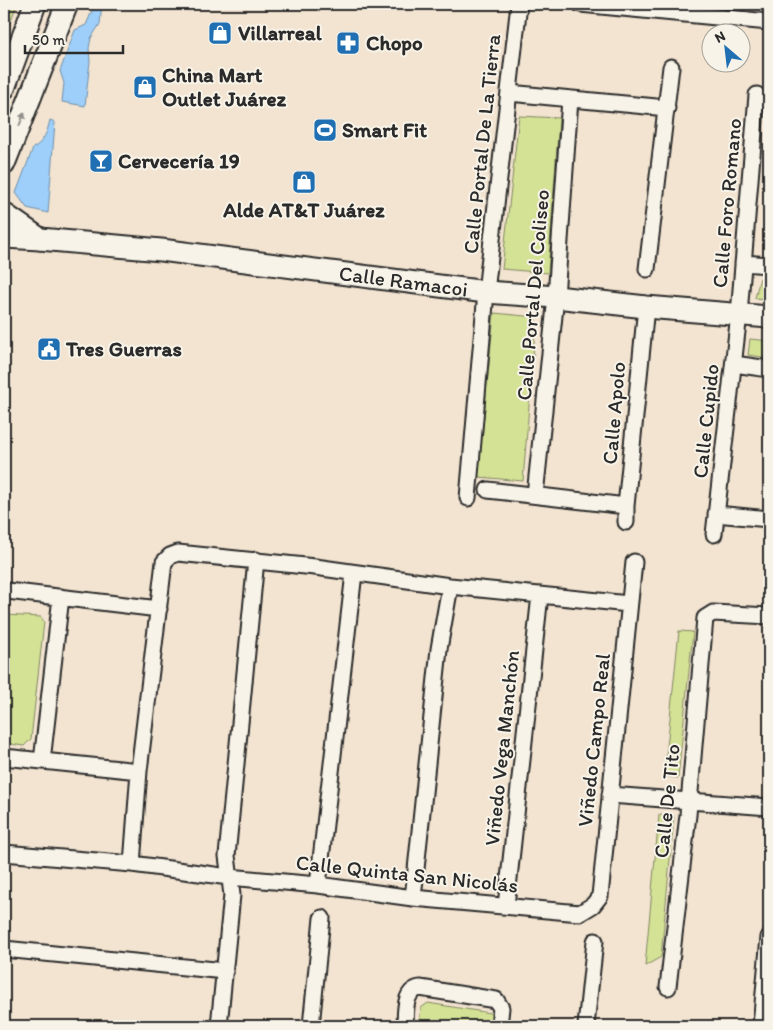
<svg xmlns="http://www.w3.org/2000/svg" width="773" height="1030" viewBox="0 0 773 1030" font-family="Itim,sans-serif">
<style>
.green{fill:#d4e296;stroke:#808660}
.water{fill:#9dcffa;stroke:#6f8da7}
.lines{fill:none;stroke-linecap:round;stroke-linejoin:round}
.street-casing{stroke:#2b2b2b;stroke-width:19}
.secondary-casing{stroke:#2b2b2b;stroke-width:25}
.street{stroke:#f7f3e8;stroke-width:15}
.secondary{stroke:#f7f3e8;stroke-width:21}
.oneway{fill:#918f8a}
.labels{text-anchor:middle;stroke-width:4;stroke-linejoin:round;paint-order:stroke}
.poi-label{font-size:21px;font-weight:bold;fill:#2b2b2b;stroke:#f7f3e8;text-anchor:start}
.street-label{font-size:21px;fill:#2b2b2b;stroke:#f7f3e8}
</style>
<rect width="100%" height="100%" fill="#f3e4d1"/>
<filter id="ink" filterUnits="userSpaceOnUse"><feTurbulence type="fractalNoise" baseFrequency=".02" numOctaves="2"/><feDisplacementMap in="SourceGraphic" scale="10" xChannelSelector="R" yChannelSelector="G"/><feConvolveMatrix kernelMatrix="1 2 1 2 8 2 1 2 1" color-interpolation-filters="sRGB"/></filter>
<g filter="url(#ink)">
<path class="green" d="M 4,4 L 17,4 L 4,39 Z
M 519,116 L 559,118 L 548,273 L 502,269 Z
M 760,278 L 769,279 L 769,299 L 755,298 Z
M 494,313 L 536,317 L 523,481 L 478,477 Z
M 750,339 L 769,341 L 769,358 L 748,355 Z
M 5,615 L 41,617 L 44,622 L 31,739 L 24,746 L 4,743 L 4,617 Z
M 679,631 L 693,632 L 678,778 L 664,776 Z
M 659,815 L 674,816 L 661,957 L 645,966 Z
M 428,1003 L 490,1013 L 492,1016 L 490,1026 L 419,1026 L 421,1008 Z"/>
<path class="water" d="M 95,4 L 102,4 L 100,24 L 91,38 L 89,48 L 90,61 L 85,106 L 62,102 L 64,83 L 60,71 L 75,30 L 86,25 Z
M 50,120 L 55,122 L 48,213 L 27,208 L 16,193 L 33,148 C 44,142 47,132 50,120 Z"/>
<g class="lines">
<g class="street-casing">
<path id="street" d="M 580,4 L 769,22
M 509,93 L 667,108
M 743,263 L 769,265
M 647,269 L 671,67
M 734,364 L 769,369
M 488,490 L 626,506
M 535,495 L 556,297 L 570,99
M 468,498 L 486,292 L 519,4
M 716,514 L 769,519
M 626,522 L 626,506 L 646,307
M 714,534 L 739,314 L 757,95
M 4,592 L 7,591 L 159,609
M 4,757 L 139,771
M 42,761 L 61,597
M 610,795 L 769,807
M 4,853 L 132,864 L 229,877 L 318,885 L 413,898 L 580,913 L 593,905 L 600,896 L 634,562
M 132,864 L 139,771 L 164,562 L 170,556 L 178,553 L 315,567 L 450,586 L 629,604
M 318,885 L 354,573
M 413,898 L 439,649 L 450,586
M 506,906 L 540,595
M 4,949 L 225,971
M 668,987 L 688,815 L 705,618 L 713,613 L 769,616
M 219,1026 L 232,895 L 227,856 L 256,560
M 311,1026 L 322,918
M 405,1026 C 406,1013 403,991 420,988 L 496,1000 L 501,1008 L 499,1026
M 586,1026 L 595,941
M 761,1026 L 769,937"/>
</g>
<g class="secondary-casing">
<g id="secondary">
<path d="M 4,88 L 35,4"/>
<path d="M 4,164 L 67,4"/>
<path d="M 4,214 L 40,239"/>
<path id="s1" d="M 4,237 L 40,239 L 161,250 L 486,292 L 556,297 L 646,307 L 769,317"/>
</g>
</g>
<use href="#street" class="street"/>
<use href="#secondary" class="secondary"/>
</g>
<defs><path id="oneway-solid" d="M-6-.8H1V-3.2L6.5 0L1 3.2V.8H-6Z" transform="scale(1.25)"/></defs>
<use class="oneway" href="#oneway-solid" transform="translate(22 119) rotate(-68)"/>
</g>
<defs>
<g id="shop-square" transform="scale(1.25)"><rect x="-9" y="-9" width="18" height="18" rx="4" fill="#1f6fb2" stroke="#f7f3e8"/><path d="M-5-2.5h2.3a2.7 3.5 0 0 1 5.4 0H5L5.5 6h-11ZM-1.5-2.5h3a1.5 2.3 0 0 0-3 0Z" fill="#fff"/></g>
<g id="pharmacy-square" transform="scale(1.25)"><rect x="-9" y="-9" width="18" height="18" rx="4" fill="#1f6fb2" stroke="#f7f3e8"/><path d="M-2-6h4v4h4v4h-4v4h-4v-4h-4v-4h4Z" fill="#fff"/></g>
<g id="stadium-square" transform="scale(1.25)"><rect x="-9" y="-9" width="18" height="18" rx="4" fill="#1f6fb2" stroke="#f7f3e8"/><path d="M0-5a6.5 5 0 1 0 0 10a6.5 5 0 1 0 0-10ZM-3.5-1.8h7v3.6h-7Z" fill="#fff"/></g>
<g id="bar-square" transform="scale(1.25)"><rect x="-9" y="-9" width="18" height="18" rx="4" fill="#1f6fb2" stroke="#f7f3e8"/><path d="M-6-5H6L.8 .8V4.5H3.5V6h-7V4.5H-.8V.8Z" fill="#fff"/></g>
<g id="civic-square" transform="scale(1.25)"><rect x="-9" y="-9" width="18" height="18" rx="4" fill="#1f6fb2" stroke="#f7f3e8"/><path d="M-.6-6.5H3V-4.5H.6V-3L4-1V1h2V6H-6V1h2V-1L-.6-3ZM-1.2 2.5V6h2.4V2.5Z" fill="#fff"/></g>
</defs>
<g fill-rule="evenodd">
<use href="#shop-square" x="220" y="33"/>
<use href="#pharmacy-square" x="348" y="43"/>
<use href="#shop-square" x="145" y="87"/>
<use href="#stadium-square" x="325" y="130"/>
<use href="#bar-square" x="101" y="161"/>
<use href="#shop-square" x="304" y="182"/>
<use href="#civic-square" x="49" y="349"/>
</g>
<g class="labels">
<g class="poi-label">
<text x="238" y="40">Villarreal</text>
<text x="366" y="50">Chopo</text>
<text x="162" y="82">China Mart<tspan x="162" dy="24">Outlet Juárez</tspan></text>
<text x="342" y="137">Smart Fit</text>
<text x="118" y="168">Cervecería 19</text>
<text x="304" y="217" text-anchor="middle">Alde AT&amp;T Juárez</text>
<text x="66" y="356">Tres Guerras</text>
</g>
<g class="street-label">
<text transform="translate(482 144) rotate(-84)" y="7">Calle Portal De La Tierra</text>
<text transform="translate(727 203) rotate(-85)" y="7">Calle Foro Romano</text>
<text dy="7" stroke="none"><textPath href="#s1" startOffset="402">Calle Ramacoi</textPath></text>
<text transform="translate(533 295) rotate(-85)" y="7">Calle Portal Del Coliseo</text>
<text transform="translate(614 413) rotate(-85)" y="7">Calle Apolo</text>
<text transform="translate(706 421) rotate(-84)" y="7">Calle Cupido</text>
<text transform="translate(594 740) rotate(-84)" y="7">Viñedo Campo Real</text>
<text transform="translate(502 748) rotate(-84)" y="7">Viñedo Vega Manchón</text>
<text transform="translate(667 801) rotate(-84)" y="7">Calle De Tito</text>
<text transform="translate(407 874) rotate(6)" y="7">Calle Quinta San Nicolás</text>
</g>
</g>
<rect width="773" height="1030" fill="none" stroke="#f7f3e8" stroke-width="20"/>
<rect x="10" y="10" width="753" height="1010" fill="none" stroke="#2b2b2b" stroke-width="2" filter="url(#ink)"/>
<g transform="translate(726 48) rotate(332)"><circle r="24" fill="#f7f3e8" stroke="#a5a39c"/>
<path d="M0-4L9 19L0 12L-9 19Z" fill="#1f6fb2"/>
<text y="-8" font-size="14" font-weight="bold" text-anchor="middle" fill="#2b2b2b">N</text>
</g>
<path d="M25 45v8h98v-8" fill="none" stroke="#2b2b2b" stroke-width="2.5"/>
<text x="32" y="45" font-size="15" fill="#2b2b2b" stroke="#f7f3e8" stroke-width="4" paint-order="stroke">50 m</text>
</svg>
